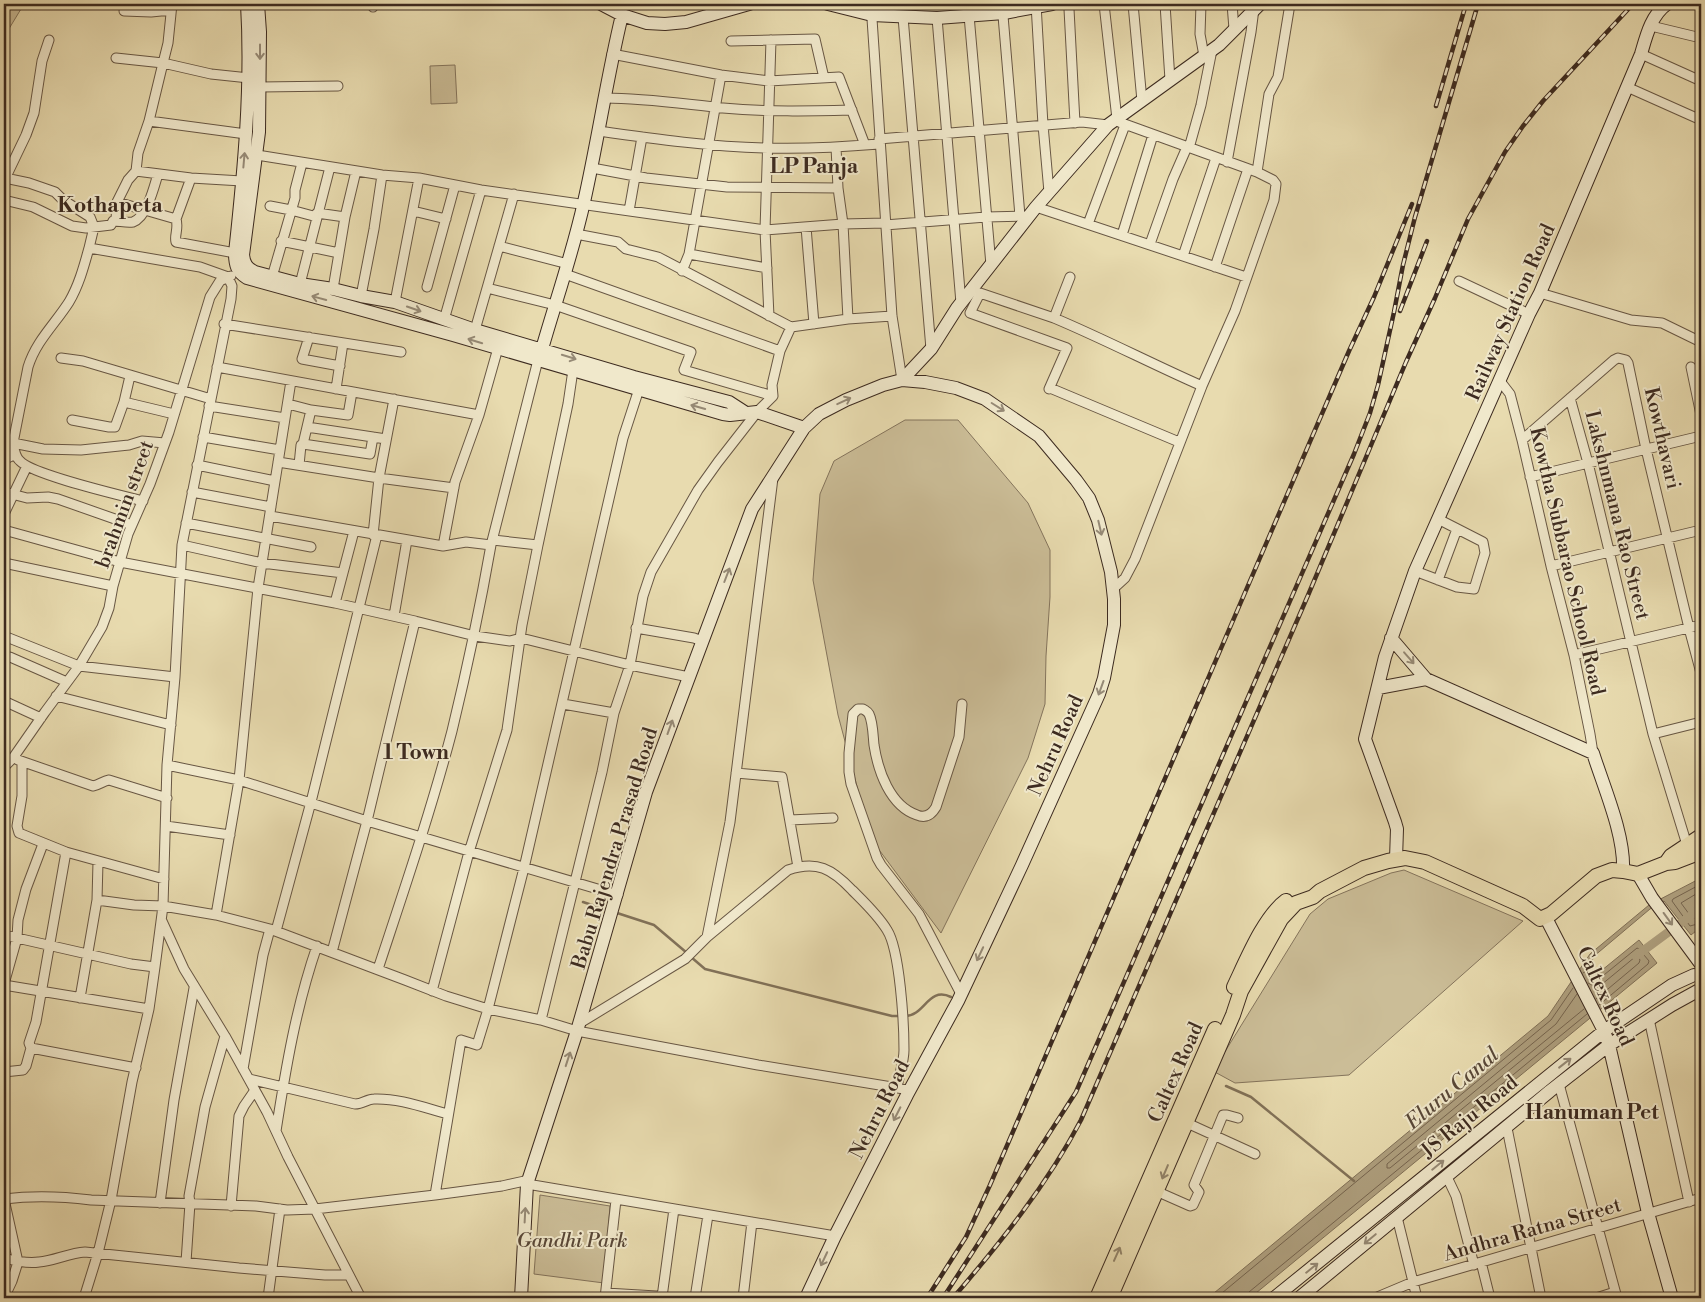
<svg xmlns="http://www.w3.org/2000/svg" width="1705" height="1302" viewBox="0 0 1705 1302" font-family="'Libre Bodoni',serif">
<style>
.green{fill:#cbbd97;stroke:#84745c}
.water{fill:#ae9f7e;stroke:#817158}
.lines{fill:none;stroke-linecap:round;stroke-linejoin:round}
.shore{stroke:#76654f;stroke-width:1}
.stream{stroke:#817158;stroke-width:2.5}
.canal{stroke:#ae9f7e;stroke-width:9}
.street-casing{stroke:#685744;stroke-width:11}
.secondary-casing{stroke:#3d2b20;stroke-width:14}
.primary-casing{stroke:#3d2b20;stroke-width:16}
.street{stroke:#f0e8cb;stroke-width:9}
.secondary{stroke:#f0e8cb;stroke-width:12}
.primary{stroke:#e8dbaf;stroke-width:14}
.rail-casing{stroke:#3d2b20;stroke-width:4.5}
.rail{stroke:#f0e8cb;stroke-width:2.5;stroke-dasharray:8;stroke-linecap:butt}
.oneway{stroke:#968a76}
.oneway2{stroke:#928368}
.labels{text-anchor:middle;stroke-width:4;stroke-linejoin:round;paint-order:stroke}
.street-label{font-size:20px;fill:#3d2b20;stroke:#f0e8cb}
.park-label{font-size:20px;font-style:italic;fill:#594838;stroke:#f0e8cb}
.neighbourhood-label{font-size:21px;font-weight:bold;fill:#3d2b20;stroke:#f0e8cb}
.water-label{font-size:21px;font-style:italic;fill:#594838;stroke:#f0e8cb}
</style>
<rect width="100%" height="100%" fill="#e8dbaf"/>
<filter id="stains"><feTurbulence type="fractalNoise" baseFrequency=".004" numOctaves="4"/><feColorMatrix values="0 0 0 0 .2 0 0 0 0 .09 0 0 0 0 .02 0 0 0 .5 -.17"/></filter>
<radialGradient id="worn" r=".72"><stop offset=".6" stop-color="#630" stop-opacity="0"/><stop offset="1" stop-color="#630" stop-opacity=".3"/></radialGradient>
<path class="green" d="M 4,4 L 24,4 L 4,37 Z
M 455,65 L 457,103 L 431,104 L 430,66 Z
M 905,420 L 958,420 L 1028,503 L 1050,550 L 1050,597 L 1046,656 L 1045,704 L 1028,758 L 941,933 L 871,839 L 838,715 L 813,580 L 820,494 L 834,461 Z
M 1404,870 L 1523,921 L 1349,1075 L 1235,1083 L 1213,1071 L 1310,914 L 1328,899 L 1391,873 Z
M 540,1195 L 610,1206 L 604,1283 L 534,1274 Z"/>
<path class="water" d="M 1701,878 L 1701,927 L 1691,935 L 1664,901 L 1650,909 L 1593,957 L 1591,968 L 1596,975 L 1639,940 L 1657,963 L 1250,1298 L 1208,1298 L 1548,1016 L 1590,954 L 1649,905 Z"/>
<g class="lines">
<path class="shore" d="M 1701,884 L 1673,899 L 1672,901 L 1690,926 L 1701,923
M 1701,891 L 1681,903 L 1692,918 L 1701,917
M 1583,973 L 1586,971 L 1592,979 L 1599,979 L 1637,948 L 1639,949 L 1649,961 L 1648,964 L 1599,1005
M 1588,983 L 1594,986 L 1601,985 L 1635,957 L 1638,957 L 1640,960 L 1639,963 L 1596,999
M 1577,994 L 1556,1024 L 1387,1164 L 1387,1168 L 1390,1168 L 1584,1009
M 1216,1298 L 1551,1020 L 1573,988
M 1247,1298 L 1249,1292 L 1587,1014"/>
<path class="stream" d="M 583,902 L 607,910
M 614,912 L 654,925 L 687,953
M 691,957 L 705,969 L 892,1016 L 900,1016
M 905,1016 C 925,1016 928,986 951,997
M 1226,1086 L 1251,1097 L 1354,1181"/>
<path class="canal" d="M 1636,956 L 1701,908"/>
<g class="street-casing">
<path id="street" d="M 172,4 L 168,43 L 163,63 L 149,121 L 138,153 L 136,171 L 191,178 L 242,181
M 373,4 L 373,7
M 871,4 L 892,316 L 902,380
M 968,4 L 991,265
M 1002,4 L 1020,216
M 1036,4 L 1043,125 L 1049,192
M 1104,4 L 1117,119 L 1119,122 L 1257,172 L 1273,180 L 1276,184 L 1274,200 L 1235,311 L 1202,386 L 1135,559 L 1125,578 L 1113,589
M 1133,4 L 1142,101
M 1165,4 L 1170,80
M 1201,4 L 1200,34 L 1204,56
M 1232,4 L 1234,29
M 1069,9 L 1075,123
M 124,11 L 151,12 L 171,10
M 903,17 L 931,349
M 937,18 L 961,303
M 1651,26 L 1701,38
M 731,41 L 815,39 L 824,78
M 612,54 L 721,75 L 769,81 L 839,77 L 865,145
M 1641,54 L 1701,81
M 116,58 L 163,63 L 211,74 L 249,78
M 260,87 L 338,86
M 1627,87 L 1701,120
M 605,98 C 645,98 683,104 723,108 C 766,112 809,111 852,110
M 149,121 L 246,134
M 599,131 C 655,139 712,147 768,148 C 805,149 843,147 879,144
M 879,139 L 1082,122 L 1108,125
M 1189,148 L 1201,105 L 1212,50
M 257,155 L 382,175 L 419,178 L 481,190 L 580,204 L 765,230 L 843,224 L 885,223
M 1227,162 L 1251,32 L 1254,9
M 592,168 L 646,178 L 727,187 L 838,188 L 836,147
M 136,171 L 128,180 L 117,202 L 176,219 C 179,229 174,235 176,242 L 235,253
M 1257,172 L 1269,94 L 1278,77 L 1290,4
M 5,178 L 29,183 L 55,192 L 63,200 L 90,217 L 94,227 L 89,248 L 200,267 L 228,277 L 232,286 L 231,299 L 182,545 L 175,677 L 167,765 L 163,906 L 155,967 L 149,1009 L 132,1082 L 111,1200 L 98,1253 L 84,1298
M 4,181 L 26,135 L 34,113 L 42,61 L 49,40
M 838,188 L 843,224 L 848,319
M 4,200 L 33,207 L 72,226 L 86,228 L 111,225 L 113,221 L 116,220 L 117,202
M 270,206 L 291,210 L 317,217
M 1036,207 L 1246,277
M 413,211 L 446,219
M 629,211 L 642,137
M 317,213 L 345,217
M 176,219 L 191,178
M 113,221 C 119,221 127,223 133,222 C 147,217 154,187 158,174
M 1088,224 L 1125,125
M 885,225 L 986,217 L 1024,216
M 806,227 L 814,324
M 1122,235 L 1153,135
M 281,241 L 339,253
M 1150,244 L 1173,179 L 1187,147
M 499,246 L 568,264
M 89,248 C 84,266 79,285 69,302 C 55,324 36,341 28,367 L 13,443 C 14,449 15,457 20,461 C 33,475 120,495 143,501
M 689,254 L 767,268
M 1183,256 L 1216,158
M 1215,267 L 1248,169
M 682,271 L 689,254 L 721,75
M 565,274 L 780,351 L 791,327 L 658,257 L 626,249 L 618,242 L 576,234
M 272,277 L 295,198 L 295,190 L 302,163
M 1459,281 L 1529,314
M 427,287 L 455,185
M 299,288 L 330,167
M 487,288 L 555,305 L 691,352 L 684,370 L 773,396
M 333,289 L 345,217 L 356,171
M 1540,293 L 1631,320 L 1662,323 L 1701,342
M 361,296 L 374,229 L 382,175
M 395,302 L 419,178
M 769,316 L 765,230 L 771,40
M 1054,318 C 1104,339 1152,364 1202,386
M 444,320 L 481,190
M 224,324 L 401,352
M 791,327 L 848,319 L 892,316
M 475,330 L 514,194
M 309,337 L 302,359 L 340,366
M 61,358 L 83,361 L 211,399
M 217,367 L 479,415
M 1691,367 L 1701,415
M 130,376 L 124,402 L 174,414
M 1500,381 L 1510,394 L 1522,440 L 1551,566 L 1574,655 L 1590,734 L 1593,753
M 1050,388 L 1179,442
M 336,389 L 343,343
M 1049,389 L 1067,348 L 970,313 L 980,293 L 1054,318 L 1070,277
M 1570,398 L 1588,463 L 1653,734 L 1687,845
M 288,404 L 311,410
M 209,406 L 285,418
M 72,420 L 109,427 L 115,427 L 124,402
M 307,427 L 386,439
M 203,437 L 280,450
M 1522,440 L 1614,360 L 1618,358 L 1626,360 L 1628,363 L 1646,449 L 1689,628 L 1701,673
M 13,443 L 43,449 L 81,450 L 129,445 L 142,441 L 165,443
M 303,444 L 370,454 L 373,437
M 4,460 L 15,454
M 278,462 L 379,478 L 394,399
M 197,465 L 275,481
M 299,465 L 301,445 L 303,444 L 311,410 L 348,415 L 352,392
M 1530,477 L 1701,436
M 4,492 L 27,498 L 48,497 L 58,499 L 132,525
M 192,492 L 271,507
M 4,514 L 27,466
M 270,516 L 443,546 L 466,542 L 491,545 L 539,356
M 186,523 L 311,547
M 4,530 L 120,562 L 335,603 L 415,621 L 475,636 L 510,641 L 521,638 L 630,665 L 689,677
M 373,535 L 379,478 L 454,488
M 493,540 L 538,545 L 568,404 L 573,370
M 182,545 L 262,563 L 343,573
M 443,546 L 455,482 L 479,415 L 498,348
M 4,563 L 113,586
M 1551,566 L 1701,530
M 1415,571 L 1457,587 L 1474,589 L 1485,553 L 1483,542 L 1438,519
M 1438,580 L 1457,529
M 335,603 L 354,531
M 394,616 L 407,540
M 636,628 L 694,638 L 702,641
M 4,636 L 79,666 L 175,677
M 1574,655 L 1701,625
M 10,657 L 67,682
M 56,696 L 171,725
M 4,701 L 41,718
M 563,704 L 614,713
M 1653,734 L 1701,722
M 18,760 L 93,786 C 99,785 103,781 109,780 L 167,798
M 22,762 L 22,796 L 17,826 L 19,833 L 66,852 L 164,879
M 167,765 L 239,780 L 367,821 L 618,895
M 4,767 L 13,758 L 45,712 L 79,666 L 102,627 L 109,608 L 113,586 L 128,534 L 150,484 L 169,432 L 210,297 L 220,281 L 231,276
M 736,773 L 782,777 L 798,867
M 790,820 L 833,818
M 166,826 L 230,835
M 97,900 L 134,905 L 163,906 L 216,915 L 270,929 L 405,980 L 446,996 L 488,1009 L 541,1020 L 577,1031 L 758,1065 L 910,1090
M 216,915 L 239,780 L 258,588 L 291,381
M 162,921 L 184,969 L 225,1036 L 267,1112 L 288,1157 L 361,1298
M 276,931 L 311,802 L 377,535
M 4,935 L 131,964 L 155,967
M 707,937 L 730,822 L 773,478
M 332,952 L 367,821 L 415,621
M 378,969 C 404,890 431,811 452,731 C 467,669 480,608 491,545
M 4,984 L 17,938 L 18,920 L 26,889 L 43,844
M 4,985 L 149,1009
M 432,991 L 469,852 L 507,730 L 522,625 L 538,545
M 961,994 L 919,914 L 881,865 L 877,858 L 851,784 L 849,772 L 849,753 L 853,714 L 858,709 L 863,709 C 866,711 867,711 869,714 C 873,722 873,736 874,745 C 878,771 890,806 917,815 C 926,819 932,814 936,807 L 959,737 L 962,704
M 80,998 L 97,900 L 98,862
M 1649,1019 L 1689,1202
M 541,1020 L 602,772 L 614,713 L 630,665 L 643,596 L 651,572 L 698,490 L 718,462 L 757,412 L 773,396 L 772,385 L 780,351
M 580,1023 L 685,959 L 707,937 L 788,870 C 817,860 832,869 852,890 C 864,902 878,915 887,930 C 900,950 904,1024 904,1050 C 904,1062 899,1075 897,1088
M 31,1048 L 136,1068
M 243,1069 L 263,955 L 270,929
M 4,1072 L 23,1070 L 26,1066 L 31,1048 L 29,1043 L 36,1022 L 66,852
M 249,1079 L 355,1104 C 363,1104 367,1099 374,1099 C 399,1098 425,1108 448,1114
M 1559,1084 L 1617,1298
M 1187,1123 L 1255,1154
M 1507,1128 L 1541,1298
M 276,1131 C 286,1067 296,1007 317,946
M 1447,1177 L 1456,1196 L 1474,1265
M 527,1184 L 835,1236
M 1156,1191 L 1190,1206 L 1193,1205 L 1199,1192 L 1194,1185 L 1223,1115 L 1227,1115 L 1238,1118
M 435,1195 L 502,1186 L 529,1180
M 4,1199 C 35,1195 60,1196 91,1200 L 256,1206 L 287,1210 L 315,1209 L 435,1195 L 461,1040 L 477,1045 L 488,1009 L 524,868 L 623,438 L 639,389
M 160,1203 L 174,1100 L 194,988
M 231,1206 L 239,1116 L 244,1106 L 255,1090
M 1397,1217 L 1417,1298
M 4,1258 C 15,1261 27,1264 39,1262 C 54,1261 69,1253 85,1252 L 239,1268 L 325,1275 L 349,1275
M 186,1262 L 190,1203 L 189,1196 L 205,1107 L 225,1036
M 1481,1262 L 1490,1298
M 606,1293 L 690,1298
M 662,1297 L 674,1209
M 4,1298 L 12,1281 L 18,1262 L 4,1199
M 268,1298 L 280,1209
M 605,1298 L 616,1200
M 695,1298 L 708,1215
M 743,1298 L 752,1222
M 1375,1298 L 1413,1282 L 1701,1198
M 1596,1298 L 1615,1292"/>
</g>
<g class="secondary-casing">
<path id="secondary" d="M 247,4 C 252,87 244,170 235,253 C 235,265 237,272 247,278 L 453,335 L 723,414 L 730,415 L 757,412 L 804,428
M 258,4 L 260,32 L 259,132 L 243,255 C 244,264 247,268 255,272 L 300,284 L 333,289 L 361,296 L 395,302 L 475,330 L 634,377 L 729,402 L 746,413
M 601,4 L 622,15 L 647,23 L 665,24 L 686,22 L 749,4
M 828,4 L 872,15 L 937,18 L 1004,13 L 1052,4
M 542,349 C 556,300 573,252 584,202 C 598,140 607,77 622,15
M 902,380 L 931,349 L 957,308 L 1036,207 L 1108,125 L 1219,45 L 1260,4
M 1391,638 L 1426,679 L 1593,753 C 1604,788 1625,835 1623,871
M 1378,688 L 1426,679
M 1396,859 L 1397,829 L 1395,822 L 1365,739 L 1385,657 L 1415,571 L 1529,314 L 1540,293 L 1641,54 C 1646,37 1651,15 1667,4
M 1638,874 L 1652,898 L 1700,963
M 1546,918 L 1604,1031 L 1609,1045 L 1648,1213 L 1672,1298
M 521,1298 L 527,1184 L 577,1031 L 646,792 L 752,509 L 804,428 L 819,414 L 846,400 L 883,385 L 902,380 L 925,382 L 956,388 L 985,399 L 1039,436 L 1076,480 L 1089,498 L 1098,520 L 1111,572 L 1114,599 L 1114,625 L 1104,678 L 1099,694 L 1022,865 L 958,1001 L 907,1095 L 835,1236 L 806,1298
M 1274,1298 L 1604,1031 L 1672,985 L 1694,975
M 1299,1298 L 1550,1091 L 1609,1045 L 1672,1005 L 1701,989"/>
</g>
<g class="primary-casing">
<path id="primary" d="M 1666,863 L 1671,856 L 1701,836
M 1234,987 C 1246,962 1264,917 1286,901
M 1097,1298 L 1215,1029
M 1110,1298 L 1233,1015 L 1241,991 L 1281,919 L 1296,903 L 1313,897 L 1320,891 L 1364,868 L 1388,861 L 1405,858 L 1425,862 L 1523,906 L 1540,919 L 1551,914 L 1596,876 L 1612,870 L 1623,871 L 1638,874 L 1666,863 L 1675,862 L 1701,852"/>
</g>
<use href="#street" class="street"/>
<use href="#secondary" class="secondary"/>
<use href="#primary" class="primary"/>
<g class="rail-casing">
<path id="rail" d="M 1436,106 L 1466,4
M 1400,311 L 1427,241
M 927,1298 L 966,1237 L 990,1185 L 1349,351 L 1374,297 L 1412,204
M 943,1298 L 1076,1092 L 1354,454 L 1370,413 L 1378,385 L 1394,312 L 1403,265 L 1415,217 L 1478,4
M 953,1298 C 1000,1243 1047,1185 1081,1120 L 1309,593 L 1406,362 L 1435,298 L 1468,219 L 1505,152 L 1523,126 L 1543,101 L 1633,4"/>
</g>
<use href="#rail" class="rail"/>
</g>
<defs><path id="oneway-shaft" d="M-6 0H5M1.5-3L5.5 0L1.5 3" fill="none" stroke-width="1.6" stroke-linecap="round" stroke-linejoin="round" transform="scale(1.25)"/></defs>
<g class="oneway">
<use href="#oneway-shaft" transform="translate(260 52) rotate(90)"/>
<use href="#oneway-shaft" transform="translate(244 160) rotate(-85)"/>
<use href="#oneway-shaft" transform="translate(319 298) rotate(-165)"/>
<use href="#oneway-shaft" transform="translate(414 309) rotate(19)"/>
<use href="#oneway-shaft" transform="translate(475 341) rotate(-163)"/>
<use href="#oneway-shaft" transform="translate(569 357) rotate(17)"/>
<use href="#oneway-shaft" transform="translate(844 401) rotate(-25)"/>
<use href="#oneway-shaft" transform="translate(698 407) rotate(-164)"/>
<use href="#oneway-shaft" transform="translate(998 407) rotate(32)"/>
<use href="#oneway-shaft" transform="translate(1100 528) rotate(77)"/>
<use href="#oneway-shaft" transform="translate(727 575) rotate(-69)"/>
<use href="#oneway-shaft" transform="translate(1409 658) rotate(49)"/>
<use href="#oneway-shaft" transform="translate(1101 688) rotate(110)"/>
<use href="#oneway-shaft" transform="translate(670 727) rotate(-70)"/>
<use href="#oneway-shaft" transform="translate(1668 919) rotate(54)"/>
<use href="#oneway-shaft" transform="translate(980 954) rotate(115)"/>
<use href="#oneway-shaft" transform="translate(568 1059) rotate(-72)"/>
<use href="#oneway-shaft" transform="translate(1565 1063) rotate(-38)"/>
<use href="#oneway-shaft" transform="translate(897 1114) rotate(117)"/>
<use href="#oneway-shaft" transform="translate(1438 1165) rotate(-39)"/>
<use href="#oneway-shaft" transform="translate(525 1215) rotate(-87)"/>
<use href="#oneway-shaft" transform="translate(1370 1239) rotate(140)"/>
<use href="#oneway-shaft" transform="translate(824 1259) rotate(115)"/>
<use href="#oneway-shaft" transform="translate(1312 1268) rotate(-39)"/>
</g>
<g class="oneway2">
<use href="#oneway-shaft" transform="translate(1165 1172) rotate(113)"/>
<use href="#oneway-shaft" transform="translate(1117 1254) rotate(-66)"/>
</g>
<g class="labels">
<g class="street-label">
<text transform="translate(1510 312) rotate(-66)" y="7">Railway Station Road</text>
<text transform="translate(1663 438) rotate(77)" y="7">Kowthavari</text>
<text transform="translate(124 504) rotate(-70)" y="7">brahmin street</text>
<text transform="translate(1618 515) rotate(76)" y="7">Lakshnmana Rao Street</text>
<text transform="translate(1568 561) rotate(77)" y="7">Kowtha Subbarao School Road</text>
<text transform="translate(1055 745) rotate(-66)" y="7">Nehru Road</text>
<text transform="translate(614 848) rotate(-73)" y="7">Babu Rajendra Prasad Road</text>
<text transform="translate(1606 996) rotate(65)" y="7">Caltex Road</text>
<text transform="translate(1175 1072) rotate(-66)" y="7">Caltex Road</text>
<text transform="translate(879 1109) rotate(-63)" y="7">Nehru Road</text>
<text transform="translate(1469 1116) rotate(-39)" y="7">JS Raju Road</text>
<text transform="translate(1532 1229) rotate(-16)" y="7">Andhra Ratna Street</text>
</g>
<g class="park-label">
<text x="572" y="1247">Gandhi Park</text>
</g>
<g class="neighbourhood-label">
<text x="814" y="173">LP Panja</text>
<text x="110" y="212">Kothapeta</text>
<text x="416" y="759">1 Town</text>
<text x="1592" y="1119">Hanuman Pet</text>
</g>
<g class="water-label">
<text transform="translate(1452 1088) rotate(-40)" y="7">Eluru Canal</text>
</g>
</g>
<rect width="1705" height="1302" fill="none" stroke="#e8dbaf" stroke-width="20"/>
<rect x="5" y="5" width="1695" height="1292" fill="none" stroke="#3d2b20" stroke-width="2.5"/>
<rect x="10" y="10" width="1685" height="1282" fill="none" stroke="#3d2b20"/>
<rect width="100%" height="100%" filter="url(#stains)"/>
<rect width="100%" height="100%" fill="url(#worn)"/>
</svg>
